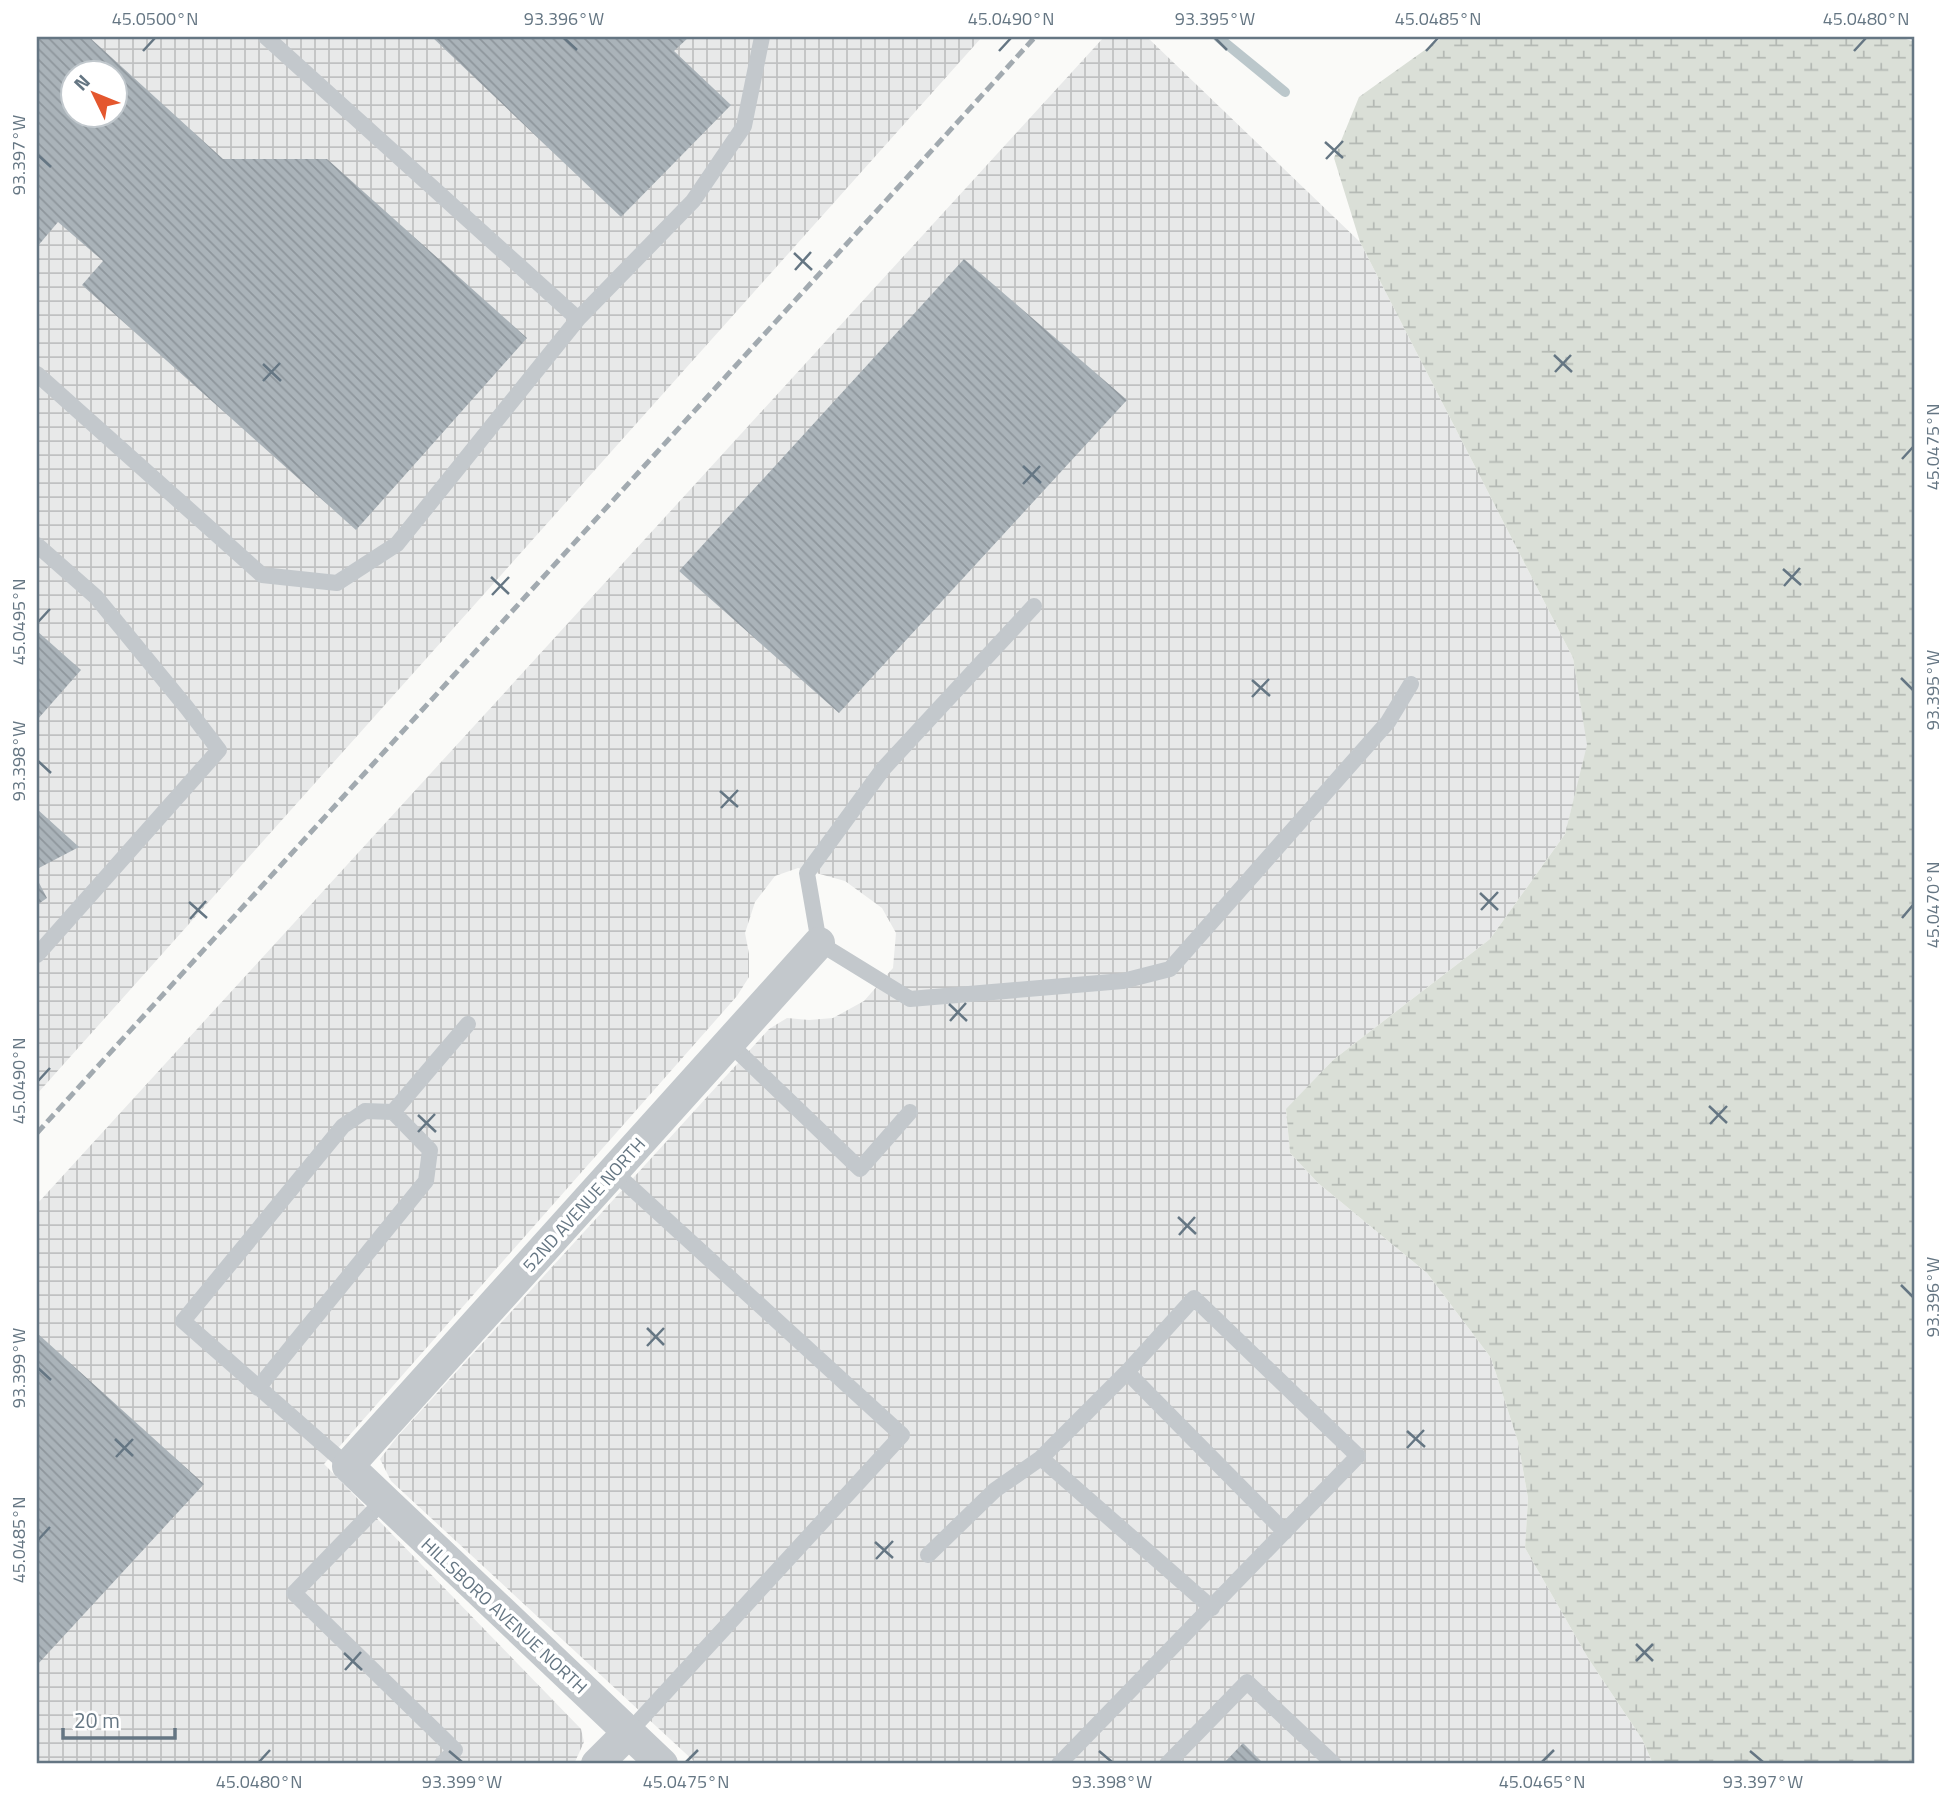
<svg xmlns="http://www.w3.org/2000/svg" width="1952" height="1801" viewBox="0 0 1952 1801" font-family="'Titillium Web',sans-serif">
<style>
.industrial{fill:url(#industrial-grid);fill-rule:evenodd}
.wetland{fill:url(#wetland-marsh)}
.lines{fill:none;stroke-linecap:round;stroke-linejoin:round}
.stream{stroke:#bbc7cb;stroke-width:10}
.building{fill:url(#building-back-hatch);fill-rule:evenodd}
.service{stroke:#c3c8cc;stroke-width:16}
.minor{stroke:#c3c8cc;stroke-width:32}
.rail{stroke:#a2aab0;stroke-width:5;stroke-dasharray:10 5;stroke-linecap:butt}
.ticks{fill:none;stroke:#657683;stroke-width:2.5}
.labels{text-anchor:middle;stroke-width:7;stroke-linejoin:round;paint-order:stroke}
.street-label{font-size:18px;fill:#657683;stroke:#fff}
.neatline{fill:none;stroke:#657683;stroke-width:2.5}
.ticks-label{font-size:18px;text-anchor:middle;fill:#657683}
</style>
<defs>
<pattern id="industrial-grid" width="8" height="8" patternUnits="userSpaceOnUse" patternTransform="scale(1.75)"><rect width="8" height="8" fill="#e8e9e9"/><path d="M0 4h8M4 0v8" fill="none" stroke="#c0c1c2"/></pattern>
<pattern id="wetland-marsh" width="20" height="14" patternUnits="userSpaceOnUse" patternTransform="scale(1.75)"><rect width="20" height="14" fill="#dadfd7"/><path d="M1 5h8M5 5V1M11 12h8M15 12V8" fill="none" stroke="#b4b9b4"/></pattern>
<pattern id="building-back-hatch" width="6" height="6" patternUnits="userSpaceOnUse" patternTransform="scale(1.75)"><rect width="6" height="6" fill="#aab3b9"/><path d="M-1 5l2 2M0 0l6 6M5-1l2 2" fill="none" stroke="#8e969c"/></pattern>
</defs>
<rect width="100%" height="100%" fill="#fafaf8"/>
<path class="industrial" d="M 37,37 L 982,37 L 37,1094 ZM 74,74 L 116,74 L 116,116 L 74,116 Z
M 1104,37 L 1147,37 L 1360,242 L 1573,658 L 1588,745 L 1565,834 L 1490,939 L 1333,1060 L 1286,1110 L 1290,1153 L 1318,1183 L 1427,1273 L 1491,1358 L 1518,1442 L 1528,1498 L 1525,1548 L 1588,1658 L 1642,1739 L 1653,1764 L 697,1764 L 391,1481 L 380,1459 L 397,1437 L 769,1029 L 787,1018 L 809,1020 L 833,1018 L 864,1001 L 893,968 L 896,933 L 882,908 L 845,881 L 798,868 L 775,876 L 755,902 L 745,933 L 749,954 L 749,977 L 737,996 L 324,1464 L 581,1729 L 584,1742 L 574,1764 L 37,1764 L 37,1204 Z"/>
<path class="wetland" d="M 1443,37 L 1900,37 L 1915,42 L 1915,1764 L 1653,1764 L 1642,1739 L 1588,1658 L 1525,1548 L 1528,1498 L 1518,1442 L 1491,1358 L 1427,1273 L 1318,1183 L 1290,1153 L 1286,1109 L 1333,1060 L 1490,939 L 1565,834 L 1587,745 L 1573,658 L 1360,242 L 1334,158 L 1359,97 Z"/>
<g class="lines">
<path class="stream" d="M 1218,37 L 1285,92"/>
</g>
<path class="building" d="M 37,37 L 89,37 L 223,159 L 327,159 L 527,338 L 356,530 L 82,285 L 103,261 L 58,222 L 37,247 ZM 74,74 L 116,74 L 116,116 L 74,116 Z
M 432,37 L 689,37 L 674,51 L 731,105 L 621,217 Z
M 964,259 L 1127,400 L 839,713 L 679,571 Z
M 37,631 L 81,670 L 37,720 Z
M 37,809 L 79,847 L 37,869 Z
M 37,879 L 47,898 L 37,905 Z
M 37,1333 L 204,1484 L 37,1665 Z
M 1243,1743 L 1264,1764 L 1223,1764 Z"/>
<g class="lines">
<path class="service" d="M 578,319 L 693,201 L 744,126 L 762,37
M 37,374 L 262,575 L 337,583 L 397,544 L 578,319 L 266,37
M 37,545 L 96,597 L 187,708 L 219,750 L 37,955
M 1034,606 L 883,769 L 807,873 L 819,943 L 910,999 L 1123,981 L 1170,969 L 1388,722 L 1411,684
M 729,1043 L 860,1169 L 910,1112
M 393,1112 L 468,1024
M 614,1172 L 902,1435 L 628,1733
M 1127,1372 L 1285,1532
M 258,1388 L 426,1181 L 430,1150 L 393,1112 L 365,1111 L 343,1126 L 183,1321 L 348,1466
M 383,1501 L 294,1593 L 455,1750 L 442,1764
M 928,1555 L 995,1490 L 1041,1458
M 1059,1764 L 1358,1456 L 1194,1298 L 1127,1372 L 1041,1458 L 1212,1608
M 1167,1764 L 1247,1682 L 1334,1764"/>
<path class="minor" d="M 597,1764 L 628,1733
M 662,1764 L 348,1466 L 819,943"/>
<path class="rail" d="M 37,1133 L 1035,37"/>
</g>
<path class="ticks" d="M 564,38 L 577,50M 1215,38 L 1227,50M 143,51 L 155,38M 999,51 L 1011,38M 1426,51 L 1438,38M 1854,51 L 1866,38M 1325,142 L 1343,158M 38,155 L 51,167M 1326,159 L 1343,141M 794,253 L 812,270M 795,270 L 811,252M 1554,355 L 1572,372M 263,364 L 281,381M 1555,372 L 1571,355M 263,381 L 280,363M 1902,459 L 1913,447M 1023,466 L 1041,483M 1023,484 L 1040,466M 1783,569 L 1801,585M 491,577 L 509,594M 1784,586 L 1800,568M 492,595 L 509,577M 38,622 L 50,609M 1901,678 L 1913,690M 1252,680 L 1270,696M 1252,697 L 1269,679M 38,761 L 51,773M 720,791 L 738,807M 721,808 L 738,790M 1480,893 L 1498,910M 189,902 L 207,918M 1481,910 L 1498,892M 1902,918 L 1913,905M 190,919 L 206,901M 949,1004 L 967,1021M 950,1021 L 966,1003M 38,1081 L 50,1068M 1709,1106 L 1727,1123M 418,1115 L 436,1132M 1710,1124 L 1727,1106M 418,1132 L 435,1114M 1178,1217 L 1196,1234M 1179,1235 L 1195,1217M 1901,1285 L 1913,1297M 647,1328 L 664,1345M 647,1346 L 664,1328M 38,1368 L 51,1380M 1407,1431 L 1425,1447M 115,1439 L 133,1456M 1407,1448 L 1424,1430M 116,1457 L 133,1439M 38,1540 L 50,1527M 875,1542 L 893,1558M 876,1559 L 893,1541M 1636,1644 L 1653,1661M 344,1653 L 362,1670M 1636,1661 L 1653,1644M 345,1670 L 361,1652M 449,1751 L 462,1762M 1099,1751 L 1112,1762M 1750,1751 L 1763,1762M 259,1762 L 270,1750M 686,1762 L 698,1750M 1542,1762 L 1554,1750"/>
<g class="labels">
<g class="street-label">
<text transform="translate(584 1205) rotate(-48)" y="6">52ND AVENUE NORTH</text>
<text transform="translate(504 1616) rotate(43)" y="6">HILLSBORO AVENUE NORTH</text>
</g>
</g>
<rect width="1952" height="1801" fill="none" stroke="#ffffff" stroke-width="77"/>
<g transform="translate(94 94) rotate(313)"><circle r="33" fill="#ffffff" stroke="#c1c8cd" stroke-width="2"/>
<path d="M0-5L12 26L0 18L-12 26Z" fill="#e4572e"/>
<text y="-10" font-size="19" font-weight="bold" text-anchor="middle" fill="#657683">N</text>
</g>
<path d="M63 1728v10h112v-10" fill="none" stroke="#657683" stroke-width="3.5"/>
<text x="74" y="1728" font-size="21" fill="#657683" stroke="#ffffff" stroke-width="5" paint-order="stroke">20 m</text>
<rect x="38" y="38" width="1875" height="1724" class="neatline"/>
<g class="ticks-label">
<text x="155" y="25">45.0500°N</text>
<text x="564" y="25">93.396°W</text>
<text x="1011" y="25">45.0490°N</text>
<text x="1215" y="25">93.395°W</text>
<text x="1438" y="25">45.0485°N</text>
<text x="1866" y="25">45.0480°N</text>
<text transform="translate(19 155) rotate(-90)" y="6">93.397°W</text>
<text transform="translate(1933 447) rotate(-90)" y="6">45.0475°N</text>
<text transform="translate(19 622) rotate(-90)" y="6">45.0495°N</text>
<text transform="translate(1933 690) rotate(-90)" y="6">93.395°W</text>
<text transform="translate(19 761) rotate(-90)" y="6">93.398°W</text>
<text transform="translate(1933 905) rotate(-90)" y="6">45.0470°N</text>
<text transform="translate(19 1081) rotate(-90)" y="6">45.0490°N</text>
<text transform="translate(1933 1297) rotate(-90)" y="6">93.396°W</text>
<text transform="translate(19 1368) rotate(-90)" y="6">93.399°W</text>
<text transform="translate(19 1540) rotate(-90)" y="6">45.0485°N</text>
<text x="259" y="1788">45.0480°N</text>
<text x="462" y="1788">93.399°W</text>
<text x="686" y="1788">45.0475°N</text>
<text x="1112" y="1788">93.398°W</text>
<text x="1542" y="1788">45.0465°N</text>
<text x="1763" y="1788">93.397°W</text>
</g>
</svg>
